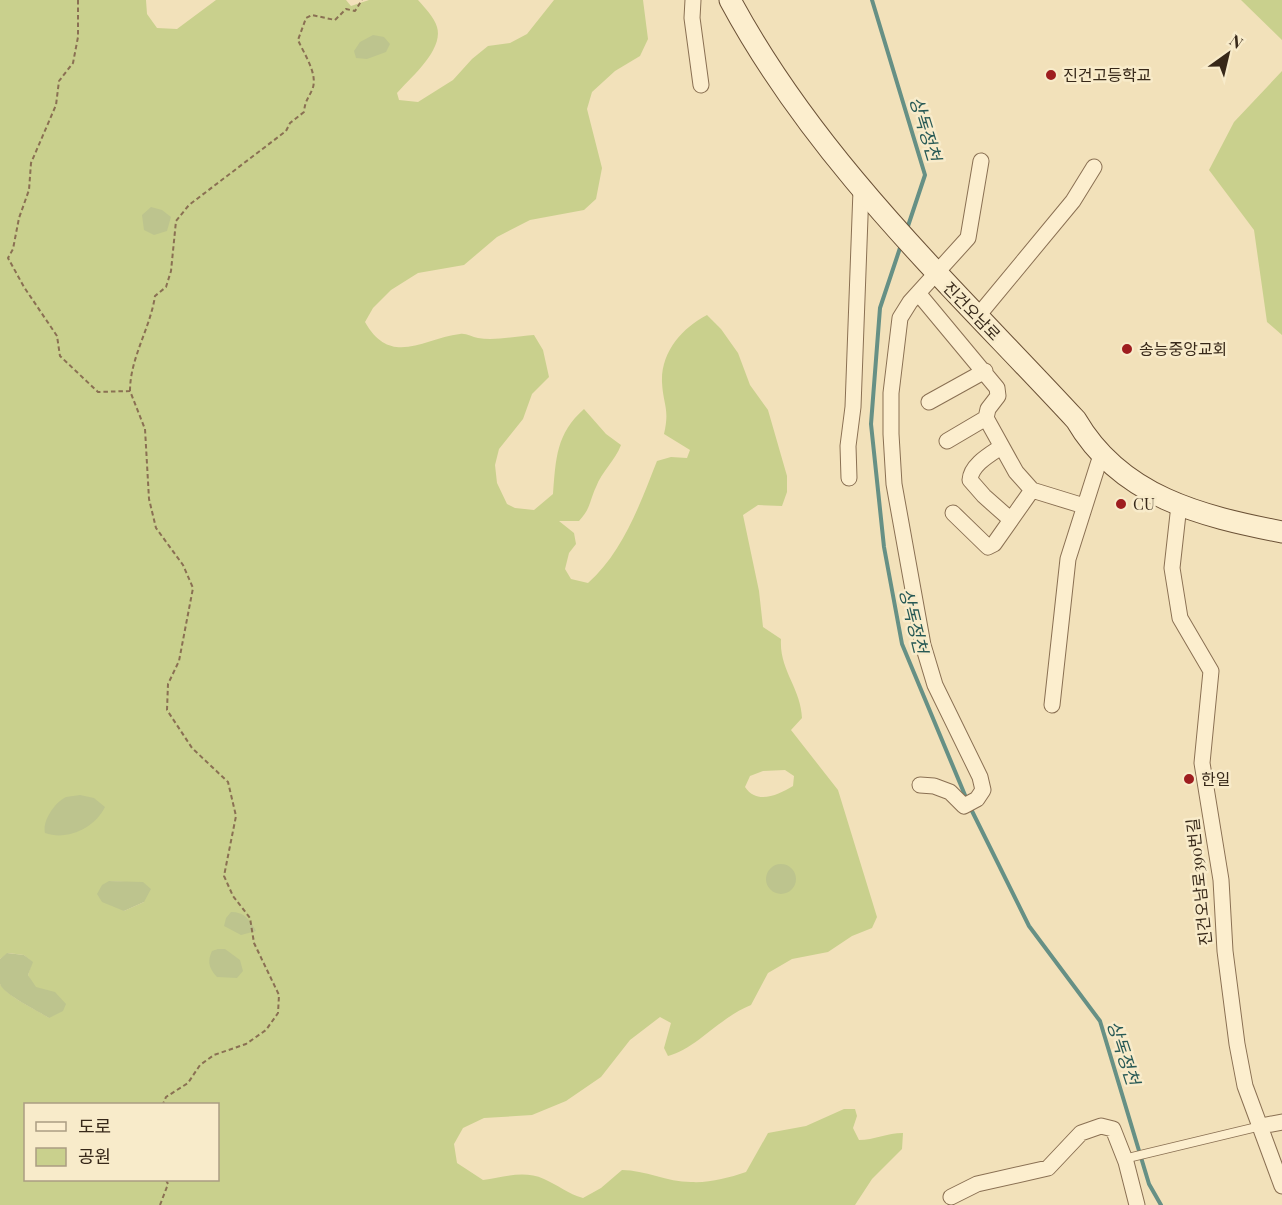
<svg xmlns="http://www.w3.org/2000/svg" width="1282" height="1205" viewBox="0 0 1282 1205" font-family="'Playfair Display','Noto Sans KR',serif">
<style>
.green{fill:#c9d08d;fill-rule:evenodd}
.cemetery{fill:#bdc48e}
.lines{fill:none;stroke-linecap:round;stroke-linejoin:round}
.stream{stroke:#669085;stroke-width:4}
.service-casing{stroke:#8a7053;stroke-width:10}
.minor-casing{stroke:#8a7053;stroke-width:17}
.secondary-casing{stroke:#6b5136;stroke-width:23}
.path{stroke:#8a7053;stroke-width:2;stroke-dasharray:4.5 3;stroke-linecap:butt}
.service{stroke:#fceece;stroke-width:8}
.minor{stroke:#fceece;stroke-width:15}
.secondary{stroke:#fceece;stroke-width:21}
.poi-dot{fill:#9e1d1f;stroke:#f8ebca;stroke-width:2}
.labels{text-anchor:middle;stroke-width:5;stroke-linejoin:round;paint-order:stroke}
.poi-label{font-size:16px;fill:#372819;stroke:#f8ebca;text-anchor:start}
.street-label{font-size:16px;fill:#372819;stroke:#f8ebca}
.water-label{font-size:18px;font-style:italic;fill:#275955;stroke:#f8ebca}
</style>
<rect width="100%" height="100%" fill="#f2e1ba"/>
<path class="green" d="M 0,0 L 146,0 L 147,14 L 157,28 L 177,29 L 216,0 L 346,0 L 351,6 L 369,0 L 418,0 C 425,8 434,17 437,27 C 444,50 410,78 397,93 L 399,100 L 418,102 L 453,80 L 472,59 L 488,46 L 510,43 L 527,34 L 554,0 L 643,0 L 648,39 L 640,56 L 615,71 L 592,92 L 587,109 L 602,168 L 596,199 L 584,210 L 530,220 L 497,237 L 464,265 L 418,273 L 391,290 L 373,308 L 365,322 C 391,368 424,338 460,334 C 466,333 472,337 478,338 C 495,341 517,336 534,335 L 543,350 L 549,377 L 532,394 L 523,419 L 499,449 L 495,465 L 497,483 L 507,504 L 515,508 L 534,510 L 553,494 C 556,458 556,434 584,409 L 606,434 L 621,445 C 615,461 602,471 596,487 C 589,502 591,508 579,521 L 559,521 L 574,533 L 576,544 L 569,553 L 565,569 L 571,579 L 588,583 C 623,552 640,504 657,461 L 671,457 L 687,458 L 690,450 L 664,434 C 670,408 663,405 662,382 C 661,352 682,328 707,315 L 721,329 L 738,353 L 750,385 L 768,410 L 787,476 L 787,492 L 782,506 L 758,505 L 743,515 L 759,591 L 763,627 L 781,639 C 779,670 801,688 802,718 L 791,730 L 838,790 L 877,917 L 872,928 L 852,936 L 828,952 L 792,959 L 768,973 L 751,1005 C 720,1017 696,1049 668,1056 L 664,1048 L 671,1023 L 660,1017 L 630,1040 L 601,1077 L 566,1101 L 532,1115 L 484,1118 L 463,1128 L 454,1144 L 457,1163 L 483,1180 C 504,1177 524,1170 544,1179 C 558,1185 568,1194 583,1198 L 601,1188 L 622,1170 C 645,1170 667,1182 691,1182 C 710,1183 728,1178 746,1172 L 768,1133 L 806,1126 L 844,1109 L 855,1109 L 857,1116 L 853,1128 L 859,1140 C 874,1140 887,1133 903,1133 L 902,1149 L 872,1179 L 855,1205 L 0,1205 L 0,984 C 9,998 34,1008 49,1018 L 28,975 L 32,962 L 24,955 L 8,953 L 0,959 ZM 785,770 L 794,776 L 793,786 C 778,795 757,805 745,787 L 750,776 L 763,771 ZM 109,881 L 125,882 L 144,902 L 124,911 ZM 26,1104 L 218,1104 L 218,1180 L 26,1180 Z
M 1241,0 L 1282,0 L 1282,40 Z
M 1282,71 L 1282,335 L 1267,322 L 1254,230 L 1209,170 L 1234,122 Z"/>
<path class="cemetery" d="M 373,35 L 384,37 L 390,44 L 386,52 L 367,59 L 356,58 L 354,51 L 360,42 Z
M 151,207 L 162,210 L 171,217 L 167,231 L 154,235 L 144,230 L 142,215 Z
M 80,795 L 94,798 L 105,807 C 95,828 67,841 45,833 C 42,821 55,802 66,797 C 70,796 76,796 80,795 Z
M766 879a15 15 0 1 1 30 0a15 15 0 1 1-30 0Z
M 109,881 L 143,882 L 151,889 L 144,902 L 124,911 L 102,902 L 97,894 L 102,885 Z
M 231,912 C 245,912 250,920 256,931 L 241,935 L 224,926 L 226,918 Z
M 218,949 L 225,949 L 240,960 L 243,971 L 237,978 L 217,977 C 209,968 207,962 212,951 Z
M 7,953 L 24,955 L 33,962 L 28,975 L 36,987 L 55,992 L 66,1004 L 63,1011 L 49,1018 C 38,1011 3,994 0,984 C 0,978 0,967 0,959 Z"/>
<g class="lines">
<path class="stream" d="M 872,0 L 925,175 L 907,229
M 901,245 L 880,308 L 871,424 L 884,547 L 902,644 L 967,800
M 970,807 L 1029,926 L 1100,1021 L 1149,1184 L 1161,1205"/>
<g class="service-casing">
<path id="service" d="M 1126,1162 L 1132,1157 L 1261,1126"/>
</g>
<g class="minor-casing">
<path id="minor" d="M 693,0 L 692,18 L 701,85
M 918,293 L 997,388 L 998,396 L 988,409 L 986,418 L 1016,472 L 1032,490 L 1084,506
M 977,317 L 1073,201 L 1094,167
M 929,402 L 985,371
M 947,441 L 986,418
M 1001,447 C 989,455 971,465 970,480 L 984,496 L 1011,520
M 849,478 L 848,446 L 853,407 L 861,190
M 1179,505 L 1172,568 L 1180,618 L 1211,671 L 1202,763 L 1221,880 L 1225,951 L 1237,1044 L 1245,1086 L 1282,1186
M 953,513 L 988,547 L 994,544 L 1032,490
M 1052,705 L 1068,559 L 1101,455
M 920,785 L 934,786 L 950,792 L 964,806 L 977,799 L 983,790 L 980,777 L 935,685 L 923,645 L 894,484 L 891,434 L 891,393 L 900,318 L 910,302 L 968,238 L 981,161
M 1261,1126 L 1282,1122
M 951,1197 L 977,1184 L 1048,1168 L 1081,1133 L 1101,1126 L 1113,1129 L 1126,1162 L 1137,1205"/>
</g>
<g class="secondary-casing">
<path id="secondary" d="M 730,0 C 817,162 953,287 1076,420 C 1121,497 1201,516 1282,532"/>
</g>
<path class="path" d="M 78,0 L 78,37 L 73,63 L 59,81 L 56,105 L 31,163 L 29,190 L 19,218 L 13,249 L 8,258 L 24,287 L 57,336 L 60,356 L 98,392 L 130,391 L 145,429 L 149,499 L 156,528 L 183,565 L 193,588 L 179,661 L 168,684 L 167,710 L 192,748 L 228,782 L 236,816 L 224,876 L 233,896 L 250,918 L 254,943 L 279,995 L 278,1013 L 266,1030 L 246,1044 L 214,1055 L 200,1065 L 188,1083 L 166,1097 L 163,1104
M 130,391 C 130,358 150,329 155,296 L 166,287 L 171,271 L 176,221 L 189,205 L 286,131 L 290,123 L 304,112 C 305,101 308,99 312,90 C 319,75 304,54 298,40 L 306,18 L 312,15 L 335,20 L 346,9 L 355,11 L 362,0
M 160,1205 L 168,1184 L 166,1180"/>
<use href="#service" class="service"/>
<use href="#minor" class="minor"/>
<use href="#secondary" class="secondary"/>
</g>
<g class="poi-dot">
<circle cx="1051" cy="75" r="6"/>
<circle cx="1127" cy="349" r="6"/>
<circle cx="1121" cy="504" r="6"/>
<circle cx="1189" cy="779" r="6"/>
</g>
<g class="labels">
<g class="poi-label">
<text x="1063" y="81">진건고등학교</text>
<text x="1139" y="355">송능중앙교회</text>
<text x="1133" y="510">CU</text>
<text x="1201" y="785">한일</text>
</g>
<g class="street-label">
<text transform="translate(972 311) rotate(46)" y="6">진건오남로</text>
<text transform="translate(1199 882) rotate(-96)" y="6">진건오남로390번길</text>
</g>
<g class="water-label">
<text transform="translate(925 129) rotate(73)" y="6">상독정천</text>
<text transform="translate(913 621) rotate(76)" y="6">상독정천</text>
<text transform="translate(1123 1053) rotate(72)" y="6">상독정천</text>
</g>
</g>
<rect x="24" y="1103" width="195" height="78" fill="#f8ebca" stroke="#ab9d83" stroke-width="1.5"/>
<rect x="36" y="1122" width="30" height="9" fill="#fceece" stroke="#ab9d83" stroke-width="1.5"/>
<text x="78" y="1133" font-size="18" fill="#372819">도로</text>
<rect x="36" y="1148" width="30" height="18" fill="#c9d08d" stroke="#ab9d83" stroke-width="1.5"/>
<text x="78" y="1163" font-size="18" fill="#372819">공원</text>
<g transform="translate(1228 54) rotate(34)" stroke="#f8ebca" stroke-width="4.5" paint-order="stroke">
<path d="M0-4.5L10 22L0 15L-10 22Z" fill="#372819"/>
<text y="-9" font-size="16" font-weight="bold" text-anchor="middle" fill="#372819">N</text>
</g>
</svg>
